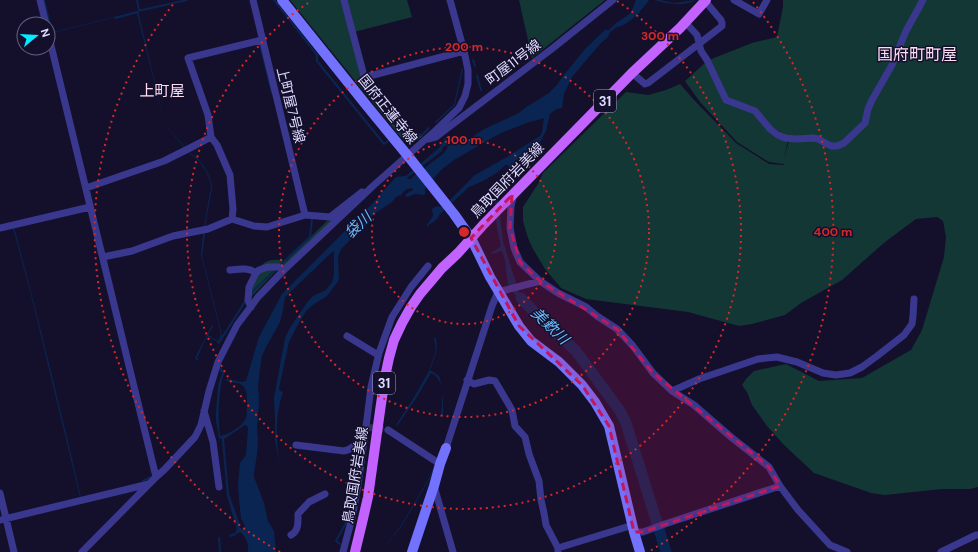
<svg xmlns="http://www.w3.org/2000/svg" width="978" height="552" viewBox="0 0 978 552" font-family="'DM Sans','Noto Sans JP',sans-serif">
<style>
.green{fill:#123735}
.water{fill:#0a2551;fill-rule:evenodd}
.lines{fill:none;stroke-linecap:round;stroke-linejoin:round}
.stream{stroke:#0a2551;stroke-width:2}
.river{stroke:#0a2551;stroke-width:11}
.street-tunnel{stroke:#322e4c;stroke-width:7;stroke-dasharray:7 3.5;stroke-linecap:butt}
.street{stroke:#3a388e;stroke-width:7}
.secondary{stroke:#7372ff;stroke-width:10}
.primary{stroke:#c262ff;stroke-width:10}
.marked{fill:#c2185b;fill-opacity:0.2;stroke:#c2185b;stroke-width:3;stroke-dasharray:8 5;stroke-linejoin:round}
.ring{fill:none;stroke:#d62828;stroke-width:2;stroke-dasharray:2 4}
.labels{text-anchor:middle;stroke-width:3;stroke-linejoin:round;paint-order:stroke}
.shield{fill:#14102c;stroke:#a19ec0;stroke-width:1}
.shield-label{font-size:13px;font-weight:bold;fill:#dedbff}
.street-label{font-size:14px;fill:#dedbff;stroke:#14102c}
.neighbourhood-label{font-size:15px;fill:#ffddf3;stroke:#14102c}
.water-label{font-size:15px;font-style:italic;fill:#69bcff;stroke:#14102c}
.quarter-label{font-size:16px;fill:#ffddf3;stroke:#14102c}
.centre{fill:#d62828;stroke:#14102c;stroke-width:2}
.ring-label{font-size:12px;text-anchor:middle;font-weight:bold;fill:#d62828;stroke:#14102c;stroke-width:3;stroke-linejoin:round;paint-order:stroke}
</style>
<rect width="100%" height="100%" fill="#14102c"/>
<path class="green" d="M 290,0 L 342,0 L 364,82 L 380,106 L 400,132 L 423,136 L 418,140 L 417,139 C 412,143 408,143 403,140 Z
M 346,0 L 407,0 L 412,17 L 354,32 Z
M 519,0 L 605,0 L 532,58 Z
M 783,0 L 921,0 L 865,121 L 850,136 L 834,145 L 786,136 L 763,120 L 727,98 L 709,60 L 752,43 L 777,37 L 783,7 Z
M 924,0 L 978,0 L 978,487 L 970,489 L 942,489 L 885,495 L 871,493 L 814,473 L 784,445 L 767,426 L 752,405 L 747,392 L 742,385 L 746,379 L 754,371 L 786,364 L 819,381 L 862,378 L 911,350 L 922,330 L 944,257 L 946,237 L 943,221 L 937,217 L 916,219 L 885,242 L 842,280 L 801,303 L 785,315 L 752,324 L 739,326 L 688,312 L 586,299 L 561,288 L 545,269 L 533,249 L 528,238 L 523,221 L 523,207 L 538,184 L 543,173 L 626,92 L 648,95 L 666,90 L 680,84 L 694,100 L 736,143 L 769,164 L 784,165 L 784,164 L 769,162 L 737,142 L 700,102 L 685,81 L 706,62 L 724,102 L 751,111 L 788,140 L 784,159 L 789,140 L 812,139 L 831,147 L 859,131 L 871,106 Z
M 364,193 L 286,267 L 257,269 C 266,260 272,258 286,261 L 328,220 Z
M 279,268 L 251,297 L 250,286 L 257,274 L 268,269 Z"/>
<path class="water" d="M 43,0 L 45,0 L 53,32 L 138,11 L 165,125 L 169,129 L 185,147 L 184,147 L 165,125 L 137,13 L 136,12 L 52,33 Z
M 636,0 L 649,0 C 643,9 627,27 617,27 L 610,32 L 608,37 L 601,43 L 588,58 L 572,77 L 564,94 L 562,108 L 556,109 L 550,114 L 546,131 L 539,144 L 538,153 L 534,155 L 528,155 L 524,156 L 517,160 L 504,177 L 499,188 L 498,199 L 503,241 L 518,290 L 520,294 L 532,307 L 530,310 L 513,292 L 508,284 L 507,278 L 505,260 L 502,251 C 499,251 495,254 491,254 L 491,253 L 499,248 L 501,246 C 497,230 491,199 498,184 C 500,178 504,173 509,168 L 508,165 L 505,165 L 498,172 L 483,181 L 469,187 L 439,215 L 438,218 L 427,227 L 427,225 L 433,216 L 432,209 L 437,206 L 441,207 L 450,200 L 475,175 L 507,157 L 540,136 L 542,132 L 544,118 L 527,123 L 503,132 L 490,139 L 454,160 L 441,170 L 425,188 L 425,194 L 424,195 L 415,194 L 407,197 L 405,195 L 409,192 L 413,190 L 413,189 L 411,188 L 405,190 L 401,195 L 396,197 L 392,202 L 374,214 L 371,217 L 368,224 L 354,236 L 341,249 L 338,257 L 339,280 L 327,296 L 314,304 L 306,311 L 297,326 L 289,342 L 279,388 L 280,391 L 283,392 C 275,415 276,439 279,463 L 275,440 L 275,419 L 274,398 L 285,338 L 291,326 L 308,301 L 313,296 L 326,290 L 332,282 L 334,275 L 334,251 L 331,253 L 285,297 L 283,310 L 280,322 L 265,349 L 262,356 L 260,368 L 258,386 L 259,401 L 257,428 L 258,440 L 257,454 L 254,473 L 254,477 L 264,503 L 268,521 L 274,531 L 276,552 L 248,552 C 249,545 246,536 240,532 L 238,533 L 234,536 L 230,537 L 229,535 C 233,534 236,533 237,529 L 227,496 L 222,441 L 222,439 L 219,438 L 216,421 L 216,413 L 218,386 L 222,373 L 219,370 L 220,367 L 224,371 L 224,373 C 223,378 221,382 221,386 C 218,402 218,419 220,435 L 221,436 C 229,434 243,426 246,418 C 247,412 247,405 247,399 C 247,394 246,388 242,385 C 236,381 229,384 225,379 C 232,378 239,384 246,381 L 259,337 L 282,294 L 371,205 L 396,177 L 406,176 L 440,147 L 444,140 L 444,139 L 447,138 L 447,142 L 450,144 L 456,139 L 460,143 L 463,143 L 484,129 L 517,114 L 528,106 L 549,93 L 557,85 L 563,76 L 585,49 L 605,30 L 609,30 C 611,28 614,25 616,23 C 621,19 629,16 632,10 C 634,7 634,3 636,0 ZM 445,145 L 448,147 L 444,153 L 410,179 L 408,179 L 407,178 L 442,151 L 442,149 ZM 245,425 L 246,425 L 248,428 L 246,455 L 240,463 L 238,485 L 239,499 L 241,519 L 245,526 L 244,529 L 242,529 L 239,527 L 239,522 L 229,494 L 224,439 Z
M 654,0 L 660,0 L 674,3 L 696,0 C 683,7 667,4 654,0 Z
M 462,68 L 463,69 L 455,105 L 436,123 L 435,122 L 454,104 Z
M 190,153 C 193,156 198,158 200,161 C 206,168 215,184 211,193 L 205,227 L 204,227 L 210,192 C 214,185 205,169 200,162 C 197,159 193,156 190,154 Z
M 14,227 C 38,317 60,407 81,497 L 80,497 L 31,295 L 13,228 Z
M 203,234 L 205,234 L 202,256 L 222,335 L 219,341 L 220,342 L 219,344 L 217,343 L 218,342 L 207,336 L 197,358 L 199,360 L 198,361 L 195,358 L 212,325 L 213,326 L 208,335 L 218,341 L 221,334 L 201,255 Z
M 434,338 L 436,338 L 437,350 L 430,370 L 438,375 L 440,378 L 443,400 L 443,416 L 441,416 C 442,403 446,379 431,373 L 415,400 L 397,426 L 396,425 L 413,399 L 429,371 L 436,350 Z
M 434,466 L 435,466 L 430,478 L 401,527 L 380,552 L 400,527 L 429,478 Z"/>
<g class="lines">
<path class="stream" d="M 137,0 L 139,10 L 142,10 L 187,0
M 274,0 L 317,55 L 317,61 L 384,144 L 388,141
M 115,18 L 138,12
M 260,45 L 272,93
M 473,60 L 475,66
M 477,76 L 481,90
M 397,133 L 400,130 L 422,135 L 429,128
M 280,265 L 310,237 L 312,219
M 251,293 L 275,270
M 220,341 L 246,300
M 143,481 L 151,477
M 350,503 L 358,446
M 219,538 L 220,552
M 340,544 L 336,541 L 346,523 L 349,509"/>
<path class="river" d="M 521,298 L 539,317 L 576,351 L 620,411 L 626,423 L 666,552"/>
<path class="street-tunnel" d="M 366,427 L 388,430"/>
<path class="street" d="M 40,0 L 46,24
M 253,0 L 305,215
M 344,0 L 364,76 L 366,77 L 464,51
M 734,0 L 759,14 L 767,0
M 685,22 L 697,35 L 701,51 L 707,60 L 726,100 L 755,111 L 770,129 L 778,135 L 785,138 L 796,139 L 813,138 L 818,139 L 831,146 L 837,146 L 844,143 L 865,123 L 868,109 L 872,100 L 892,65 L 906,31 L 923,0
M 48,33 L 156,477
M 632,73 L 645,84 L 648,83 L 722,26 L 722,23 L 721,20 L 705,1
M 428,139 L 436,137 L 445,130 L 553,48 L 613,0
M 86,188 L 164,161 L 190,148 L 211,137
M 512,195 L 513,198 L 511,206 L 510,228 L 514,248 L 520,262 L 540,281 L 558,293 L 586,307 L 597,316 L 617,329 L 633,346 L 653,373 L 672,391 L 694,405 L 731,437 L 769,467 L 780,486 L 798,510 L 830,545 L 847,552
M 232,219 L 233,209 L 230,175 L 217,145 L 211,137 L 208,115 L 188,58 L 262,40
M 0,228 L 90,207
M 103,257 L 132,251 L 173,236 L 208,229 L 232,219 L 254,226 L 267,227 L 305,215 L 330,217 L 362,192
M 230,270 C 239,269 249,267 256,273
M 251,307 L 248,300 L 249,287 L 256,273 L 259,270 L 268,267 L 279,267 L 285,269
M 347,336 L 378,355
M 467,380 L 474,384 L 489,380 L 495,381 L 512,410 L 515,426 L 525,437 L 529,454 L 539,481 L 541,500 L 544,513 L 546,525 L 558,548 L 558,552
M 672,391 L 699,379 L 758,359 L 777,357 L 797,362 L 823,373 L 836,375 L 850,373 L 862,367 L 877,356 L 904,335 L 912,324 L 913,316 L 914,299
M 204,411 L 213,442 L 219,487
M 388,430 L 440,464
M 296,445 L 344,451 C 353,450 359,440 365,433
M 446,448 L 492,306 L 498,292 L 540,281
M 434,486 L 453,552
M 0,493 L 14,552
M 0,520 L 149,484
M 634,532 L 643,532 L 665,524 L 780,486
M 291,535 C 299,531 298,522 298,514 L 309,502 L 325,494
M 558,548 L 633,525
M 82,552 L 156,477 L 164,470 L 195,437 L 201,425 L 209,391 L 218,362 L 237,325 L 258,297 L 284,270 L 374,185 L 435,131 L 459,108 L 465,96 L 468,84 L 468,70 L 464,51 L 450,0
M 343,552 L 352,518 L 358,485 L 363,448 L 367,419 L 371,387 L 379,353 L 392,317 L 411,287 L 428,266
M 941,552 L 976,535 L 978,535"/>
<path class="secondary" d="M 282,0 L 367,106 L 408,156 L 454,214 L 471,238 L 490,277 L 519,326 L 531,341 L 559,362 L 582,385 L 595,402 L 609,426 L 634,532 L 640,552
M 412,552 L 434,486 L 440,464 L 446,448"/>
<path class="primary" d="M 355,552 L 362,523 L 368,497 L 380,411 L 385,377 L 389,358 L 394,340 L 402,323 L 411,307 L 420,294 L 442,268 L 458,253 L 483,225 L 632,73 L 680,28 L 706,0"/>
</g>
<path class="marked" d="M 512,195 L 510,228 L 520,262 L 540,281 L 617,329 L 653,373 L 769,467 L 780,486 L 643,532 L 634,532 L 609,426 L 582,385 L 519,326 L 471,238 Z"/>
<g class="ring">
<circle cx="464" cy="232" r="92"/>
<circle cx="464" cy="232" r="185"/>
<path d="M617 1A277 277 0 1 1 311 1"/>
<path d="M280 552A369 369 0 0 1 175 2M753 2A369 369 0 0 1 648 552"/>
</g>
<g class="labels">
<g class="shield">
<rect x="594" y="90" width="22" height="22" rx="3"/>
<rect x="373" y="372" width="22" height="22" rx="3"/>
</g>
<g class="shield-label">
<text x="605" y="106">31</text>
<text x="384" y="388">31</text>
</g>
<g class="street-label">
<text transform="translate(513 62) rotate(-37)" y="5">町屋11号線</text>
<text transform="translate(291 105) rotate(76)" y="5">上町屋7号線</text>
<text transform="translate(388 109) rotate(51)" y="5">国府正蓮寺線</text>
<text transform="translate(507 180) rotate(-46)" y="5">鳥取国府岩美線</text>
<text transform="translate(355 475) rotate(-81)" y="5">鳥取国府岩美線</text>
</g>
<g class="neighbourhood-label">
<text x="162" y="96">上町屋</text>
</g>
<g class="water-label">
<text transform="translate(358 225) rotate(-43)" y="5">袋川</text>
<text transform="translate(550 326) rotate(44)" y="5">美歎川</text>
</g>
<g class="quarter-label">
<text x="917" y="60">国府町町屋</text>
</g>
</g>
<circle cx="464" cy="232" r="6" class="centre"/>
<g class="ring-label">
<text x="660" y="40">300 m</text>
<text x="464" y="51">200 m</text>
<text x="464" y="144">100 m</text>
<text x="833" y="236">400 m</text>
</g>
<g transform="translate(36 36) rotate(72)"><circle r="19" fill="#14102c" stroke="#656180"/>
<path d="M0-3L7 15L0 10L-7 15Z" fill="#07eaff"/>
<text y="-6" font-size="11" font-weight="bold" text-anchor="middle" fill="#dedbff">N</text>
</g>
</svg>
